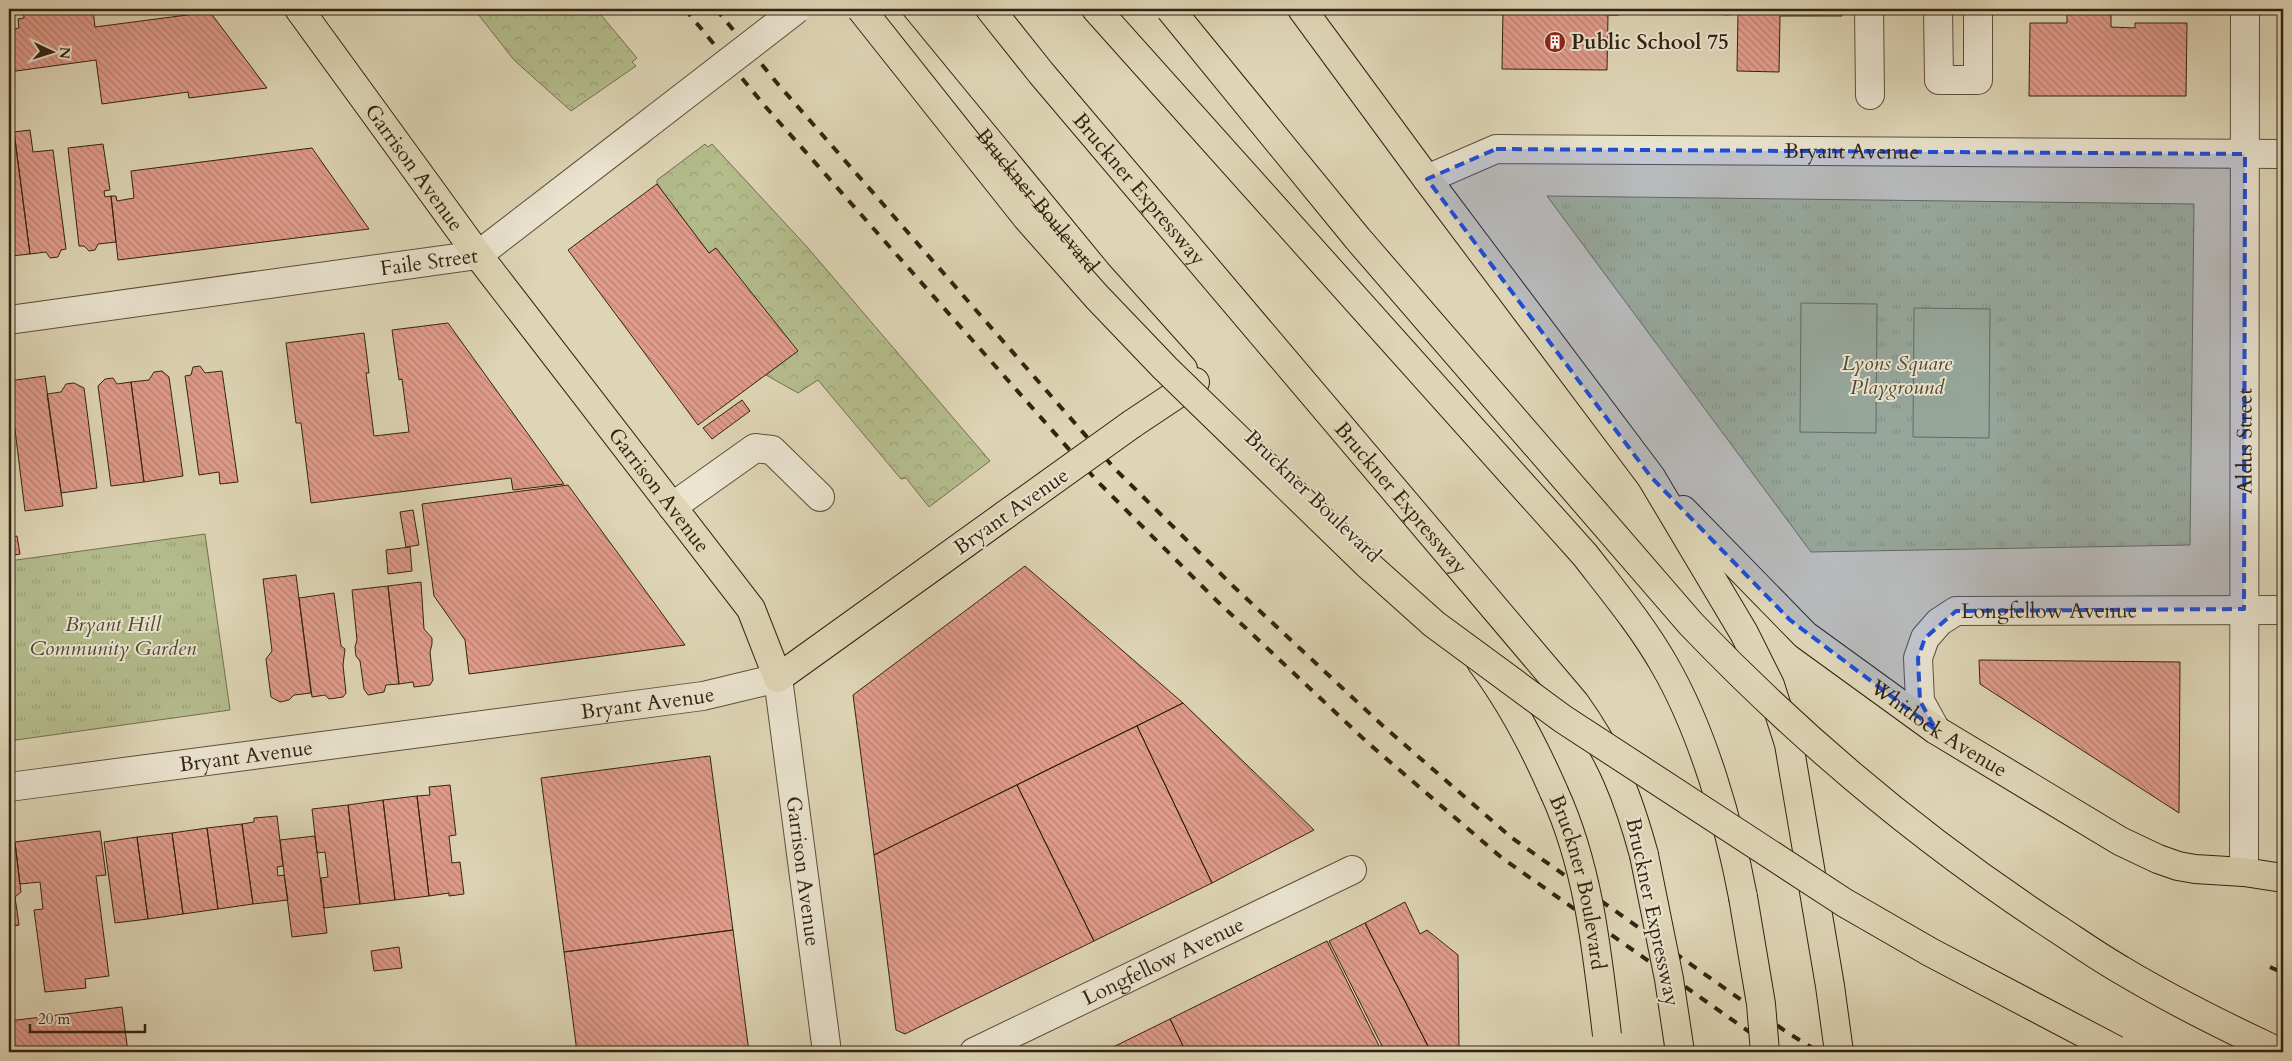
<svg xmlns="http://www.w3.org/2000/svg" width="2292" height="1061" viewBox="0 0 2292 1061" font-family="Cardo,serif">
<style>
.grass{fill:url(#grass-tufts);stroke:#746f4e}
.forest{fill:url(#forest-crowns);stroke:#746f4e}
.pitch{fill:#b4bc8c;stroke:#746f4e}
.building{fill:url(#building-back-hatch);stroke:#321}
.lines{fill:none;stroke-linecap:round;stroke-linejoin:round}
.minor-casing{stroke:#5e4f3a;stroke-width:30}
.major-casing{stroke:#321;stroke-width:30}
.highway-casing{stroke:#321;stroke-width:30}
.minor{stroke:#eae4d0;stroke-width:28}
.major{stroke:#ded5b6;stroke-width:28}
.highway{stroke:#ded5b6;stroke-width:28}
.rail{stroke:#321;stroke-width:4;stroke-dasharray:9 9;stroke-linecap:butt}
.minor-bridge-casing{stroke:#5e4f3a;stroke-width:30;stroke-linecap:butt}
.major-bridge-casing{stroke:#321;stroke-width:30;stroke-linecap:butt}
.highway-bridge-casing{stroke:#321;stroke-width:30;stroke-linecap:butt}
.minor-bridge{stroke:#eae4d0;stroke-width:28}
.major-bridge{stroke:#ded5b6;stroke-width:28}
.highway-bridge{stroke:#ded5b6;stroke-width:28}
.marked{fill:#1d4ed8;fill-opacity:0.2;stroke:#1d4ed8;stroke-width:4;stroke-dasharray:10 6;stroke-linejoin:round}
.labels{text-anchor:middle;stroke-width:4;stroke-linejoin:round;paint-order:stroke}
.poi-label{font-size:21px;font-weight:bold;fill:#321;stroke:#eae4d0;text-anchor:start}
.street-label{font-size:21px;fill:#321;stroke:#eae4d0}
.park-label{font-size:21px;font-style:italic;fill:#534830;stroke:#eae4d0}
</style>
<defs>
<pattern id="grass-tufts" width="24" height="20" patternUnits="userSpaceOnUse" patternTransform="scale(1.25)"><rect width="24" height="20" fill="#b4bc8c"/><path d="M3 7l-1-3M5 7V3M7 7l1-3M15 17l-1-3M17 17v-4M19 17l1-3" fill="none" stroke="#9ba178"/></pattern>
<pattern id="forest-crowns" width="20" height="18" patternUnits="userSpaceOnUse" patternTransform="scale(1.25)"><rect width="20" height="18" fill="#b4bc8c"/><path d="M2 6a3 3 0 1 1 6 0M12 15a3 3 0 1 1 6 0" fill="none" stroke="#9ba178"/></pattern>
<pattern id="building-back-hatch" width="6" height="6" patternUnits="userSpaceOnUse" patternTransform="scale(1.25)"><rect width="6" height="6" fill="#e19c8c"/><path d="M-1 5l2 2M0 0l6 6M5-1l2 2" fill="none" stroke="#b77f71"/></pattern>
</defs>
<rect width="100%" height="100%" fill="#ded5b6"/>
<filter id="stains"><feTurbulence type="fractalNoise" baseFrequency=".004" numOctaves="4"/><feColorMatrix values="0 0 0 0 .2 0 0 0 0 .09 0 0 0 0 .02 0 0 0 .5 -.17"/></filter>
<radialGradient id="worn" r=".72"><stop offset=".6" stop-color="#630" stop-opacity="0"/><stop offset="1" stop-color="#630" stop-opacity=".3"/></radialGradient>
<path class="grass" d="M 1547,196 L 2194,204 L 2190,545 L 1811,552 Z
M 205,534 L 230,710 L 9,741 L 9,561 Z"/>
<path class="forest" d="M 474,9 L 596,9 L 637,58 L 632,62 L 636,66 L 571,111 L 514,60 Z
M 705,144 L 708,147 L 712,144 L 808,248 L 990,461 L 929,507 L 906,478 L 901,479 L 818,380 L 798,393 L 766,375 L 797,351 L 716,248 L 709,253 L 657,184 L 657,180 Z"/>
<path class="pitch" d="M 1801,303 L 1877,304 L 1876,433 L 1800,432 Z
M 1914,308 L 1990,309 L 1989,438 L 1913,437 Z"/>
<path class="building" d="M 23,9 L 93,9 L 95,27 L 210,12 L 267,88 L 189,98 L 188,92 L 102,104 L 96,60 L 9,72 L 9,30 L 19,28 L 18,19 L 24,18 Z
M 1503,9 L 1619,9 L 1619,15 L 1608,15 L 1607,70 L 1502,69 Z
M 1725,9 L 1842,9 L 1842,16 L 1780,16 L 1779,72 L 1737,71 L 1738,14 L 1725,15 Z
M 2067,9 L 2111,9 L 2111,27 L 2135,28 L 2135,23 L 2187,23 L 2186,96 L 2029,96 L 2030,23 L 2067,23 Z
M 30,130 L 33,152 L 53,150 L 66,249 L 61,250 L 58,257 L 50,258 L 46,252 L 30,254 L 14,132 Z
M 14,132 L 30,254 L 11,256 L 9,263 L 9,133 Z
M 103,144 L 110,190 L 104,191 L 105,197 L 111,196 L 116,242 L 98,244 L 95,250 L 89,251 L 84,246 L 79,246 L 68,148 Z
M 312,148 L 369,229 L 118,260 L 111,196 L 116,196 L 117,201 L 134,198 L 131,171 Z
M 657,184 L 709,253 L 716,248 L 798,351 L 698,425 L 568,250 Z
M 448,323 L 564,484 L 513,490 L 511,478 L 311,503 L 301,423 L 296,423 L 286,343 L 364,333 L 369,373 L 366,373 L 374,436 L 409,432 L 402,379 L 399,380 L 392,330 Z
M 200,366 L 205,373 L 222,371 L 238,482 L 220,484 L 219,472 L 199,475 L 185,376 L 191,375 L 193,367 Z
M 162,371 L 169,377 L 183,476 L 144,482 L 131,382 L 149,380 L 154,372 Z
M 45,376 L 63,506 L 25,511 L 9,381 Z
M 113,378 L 117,384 L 131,382 L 144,482 L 111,486 L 98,386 L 105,379 Z
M 74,383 L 84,388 L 97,488 L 61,493 L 47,394 L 61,392 L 66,384 Z
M 742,400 L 750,411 L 712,439 L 703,428 Z
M 568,485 L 685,645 L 469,674 L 465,640 L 434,596 L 422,504 Z
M 413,510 L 419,545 L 406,547 L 400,512 Z
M 17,536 L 20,554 L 9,556 L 9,537 Z
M 410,547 L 412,571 L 388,574 L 386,550 Z
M 1025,566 L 1183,703 L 874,855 L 853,695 Z
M 296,575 L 311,693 L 294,695 L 289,700 L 280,702 L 271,697 L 266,659 L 272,651 L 263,579 Z
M 421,582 L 424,629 L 432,638 L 432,644 L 430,652 L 433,680 L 430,685 L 414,687 L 413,682 L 399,684 L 388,586 Z
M 388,586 L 399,684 L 386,685 L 384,692 L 368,695 L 364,689 L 360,661 L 356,656 L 355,647 L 357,640 L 352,590 Z
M 334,593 L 341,646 L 345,649 L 343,665 L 346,693 L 343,697 L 329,699 L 325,695 L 312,697 L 299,598 Z
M 1979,660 L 2180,662 L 2179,813 L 1980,684 Z
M 1183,703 L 1314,830 L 1212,883 L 1137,726 Z
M 1137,726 L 1212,883 L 1094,941 L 1017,785 Z
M 710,756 L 733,930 L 564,952 L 541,778 Z
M 450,785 L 456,835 L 449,836 L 452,863 L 460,862 L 464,894 L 449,896 L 449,893 L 429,896 L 417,796 L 430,795 L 429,787 Z
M 1017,785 L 1094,941 L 905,1034 L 896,1030 L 874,855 Z
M 417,796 L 429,896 L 395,900 L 383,800 Z
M 383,800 L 395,900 L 360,904 L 348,805 Z
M 348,805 L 360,904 L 324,908 L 321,878 L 328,877 L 325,852 L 317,853 L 312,809 Z
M 277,816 L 283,866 L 277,867 L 278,876 L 284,875 L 288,900 L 253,904 L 242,824 L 254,822 L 254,818 Z
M 242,824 L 253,904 L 218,909 L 207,828 Z
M 207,828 L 218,909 L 183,914 L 172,833 Z
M 100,831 L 106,875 L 96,876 L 109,976 L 85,979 L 86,988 L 45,992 L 34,910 L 43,909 L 40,882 L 20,884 L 15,842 Z
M 172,833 L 183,914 L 148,919 L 137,837 Z
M 315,836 L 327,933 L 292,937 L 280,840 Z
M 137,837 L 148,919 L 115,923 L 104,842 Z
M 9,841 L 15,844 L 21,892 L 15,897 L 19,925 L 9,927 Z
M 1405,902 L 1420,934 L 1427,930 L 1458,955 L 1459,1052 L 1431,1052 L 1365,923 Z
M 1365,923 L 1431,1052 L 1385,1052 L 1329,941 Z
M 733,930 L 749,1052 L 577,1052 L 564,952 Z
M 1327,941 L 1382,1052 L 1186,1052 L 1170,1019 Z
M 399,947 L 402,968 L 374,971 L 371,951 Z
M 122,1007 L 128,1052 L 9,1052 L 9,1021 Z
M 1170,1019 L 1186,1052 L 1103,1052 Z"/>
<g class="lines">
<g class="minor-casing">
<g id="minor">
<path d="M 1869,9 L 1870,95"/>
<path d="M 1938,9 L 1939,80 L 1978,80 L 1978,9"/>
<path id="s1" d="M 1427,179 L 1496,149 L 2283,154"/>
<path id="s2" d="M 9,320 L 478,255 L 639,131"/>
<path d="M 672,507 L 755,448 L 772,450 L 820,497"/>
<path id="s3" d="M 1936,730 L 1920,701 L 1918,658 L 1925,638 L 1939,622 L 1956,611 L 2283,610"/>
<path id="s4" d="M 9,787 L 703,696 L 778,678 L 827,1052"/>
<path id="s5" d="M 2244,872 L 2245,9"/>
<path id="s6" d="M 974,1052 L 1352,870"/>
</g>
</g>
<g class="major-casing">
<g id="major">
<path id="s7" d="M 299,9 L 478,255 L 751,609 L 778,678 L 1005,515"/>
<path id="s8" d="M 880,9 L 1097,273 L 1183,369"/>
<path d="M 1302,9 L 1427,179 L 1651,477 L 1744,633 L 1770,685 L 1789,744 L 1830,986 L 1839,1052"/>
<path d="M 1132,424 L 1195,382"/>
<path id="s9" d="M 1683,510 L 1805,635 L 1936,730 L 2120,841 L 2158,859 L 2178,866 L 2195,869 L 2244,872 L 2283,878"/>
<path d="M 1481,662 C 1511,702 1534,746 1554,792"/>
</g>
</g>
<g class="highway-casing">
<g id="highway">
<path id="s10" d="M 990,9 L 1041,73 L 1575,703 C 1611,753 1628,796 1644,855"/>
<path d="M 1096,9 L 1585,555 C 1613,591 1643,627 1665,666 C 1703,732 1729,823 1743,897"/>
<path d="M 2260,1043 L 2279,1052"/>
</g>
</g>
<use href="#minor" class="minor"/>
<use href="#major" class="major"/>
<use href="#highway" class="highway"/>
<path class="rail" d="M 685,9 L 764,105 L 1098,482 L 1217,601 L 1368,743 L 1502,858 L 1778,1052
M 716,9 L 777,83 L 1115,469 L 1233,586 L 1382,725 L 1512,838 L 1788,1033 L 1819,1052
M 2280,944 L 2283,945
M 2270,967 L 2283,973"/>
<g class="minor-bridge-casing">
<path id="minor-bridge" d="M 639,131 L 797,9"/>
</g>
<g class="major-bridge-casing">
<g id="major-bridge">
<path d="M 1005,515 L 1132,424"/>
<path id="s11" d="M 1554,792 C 1589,868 1597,952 1607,1035"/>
</g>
</g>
<g class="highway-bridge-casing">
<path id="highway-bridge" d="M 861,9 L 1027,218 L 1097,297 L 1165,368 L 1367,564 L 1434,624 L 1563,719 L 1845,903 L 1930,952 L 2116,1050
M 1170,9 L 1358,239 L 1691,624 C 1801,739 1923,841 2056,928 C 2079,943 2100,958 2123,971 C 2168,998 2214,1021 2260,1043
M 1644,855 L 1669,979 L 1680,1052
M 1743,897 L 1761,1004 L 1765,1052"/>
</g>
<use href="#minor-bridge" class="minor-bridge"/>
<use href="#major-bridge" class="major-bridge"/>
<use href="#highway-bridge" class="highway-bridge"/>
</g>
<path class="marked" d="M 1496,149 L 2245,154 L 2244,609 L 1956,611 L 1925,638 L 1918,658 L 1920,701 L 1936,730 L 1790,620 L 1651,477 L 1427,179 Z"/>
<defs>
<g id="building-disc" transform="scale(1.125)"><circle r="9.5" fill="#8f2418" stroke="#eae4d0"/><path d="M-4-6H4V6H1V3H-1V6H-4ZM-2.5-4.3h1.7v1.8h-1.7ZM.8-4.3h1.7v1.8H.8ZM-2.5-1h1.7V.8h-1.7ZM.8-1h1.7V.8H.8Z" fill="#fff"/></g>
</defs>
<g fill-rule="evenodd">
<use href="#building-disc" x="1555" y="42"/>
</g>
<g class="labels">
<g class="poi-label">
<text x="1571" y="49">Public School 75</text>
</g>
<g class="street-label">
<text dy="7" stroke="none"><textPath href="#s1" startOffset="431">Bryant Avenue</textPath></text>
<text dy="7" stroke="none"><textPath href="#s7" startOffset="196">Garrison Avenue</textPath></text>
<text dy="7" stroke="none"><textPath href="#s10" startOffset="234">Bruckner Expressway</textPath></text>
<text dy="7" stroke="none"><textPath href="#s8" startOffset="248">Bruckner Boulevard</textPath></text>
<text dy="7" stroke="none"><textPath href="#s2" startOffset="424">Faile Street</textPath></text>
<text dy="7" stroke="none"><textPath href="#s5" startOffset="431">Aldus Street</textPath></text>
<text dy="7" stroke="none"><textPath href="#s7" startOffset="601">Garrison Avenue</textPath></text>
<text transform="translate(1313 496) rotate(44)" y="7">Bruckner Boulevard</text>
<text dy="7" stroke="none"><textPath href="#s10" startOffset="639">Bruckner Expressway</textPath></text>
<text transform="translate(1011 511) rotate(-35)" y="7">Bryant Avenue</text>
<text dy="7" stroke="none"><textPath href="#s3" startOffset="232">Longfellow Avenue</textPath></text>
<text dy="7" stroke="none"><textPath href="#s4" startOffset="644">Bryant Avenue</textPath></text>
<text dy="7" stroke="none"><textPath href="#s9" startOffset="338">Whitlock Avenue</textPath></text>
<text dy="7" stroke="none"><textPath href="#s4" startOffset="239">Bryant Avenue</textPath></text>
<text dy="7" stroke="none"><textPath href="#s4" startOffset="972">Garrison Avenue</textPath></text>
<text dy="7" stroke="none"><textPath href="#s11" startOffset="94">Bruckner Boulevard</textPath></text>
<text transform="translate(1653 912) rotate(78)" y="7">Bruckner Expressway</text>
<text dy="7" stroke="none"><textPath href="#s6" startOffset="210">Longfellow Avenue</textPath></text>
</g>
<g class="park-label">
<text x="1897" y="370">Lyons Square<tspan x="1897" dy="24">Playground</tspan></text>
<text x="113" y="631">Bryant Hill<tspan x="113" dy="24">Community Garden</tspan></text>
</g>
</g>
<rect width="2292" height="1061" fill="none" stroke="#ded5b6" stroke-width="30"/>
<rect x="10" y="10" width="2272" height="1041" fill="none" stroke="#321" stroke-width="2.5"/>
<rect x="15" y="15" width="2262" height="1031" fill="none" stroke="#321"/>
<g transform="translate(52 52) rotate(94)" stroke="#eae4d0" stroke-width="4" paint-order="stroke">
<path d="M0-4L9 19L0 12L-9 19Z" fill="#332211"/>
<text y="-8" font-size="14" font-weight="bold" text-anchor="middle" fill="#332211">N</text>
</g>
<path d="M30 1024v8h115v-8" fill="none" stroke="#332211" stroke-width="2.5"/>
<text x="38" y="1024" font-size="15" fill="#332211" stroke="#eae4d0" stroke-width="4" paint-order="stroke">20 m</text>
<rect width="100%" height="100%" filter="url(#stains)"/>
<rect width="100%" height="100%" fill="url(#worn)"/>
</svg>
